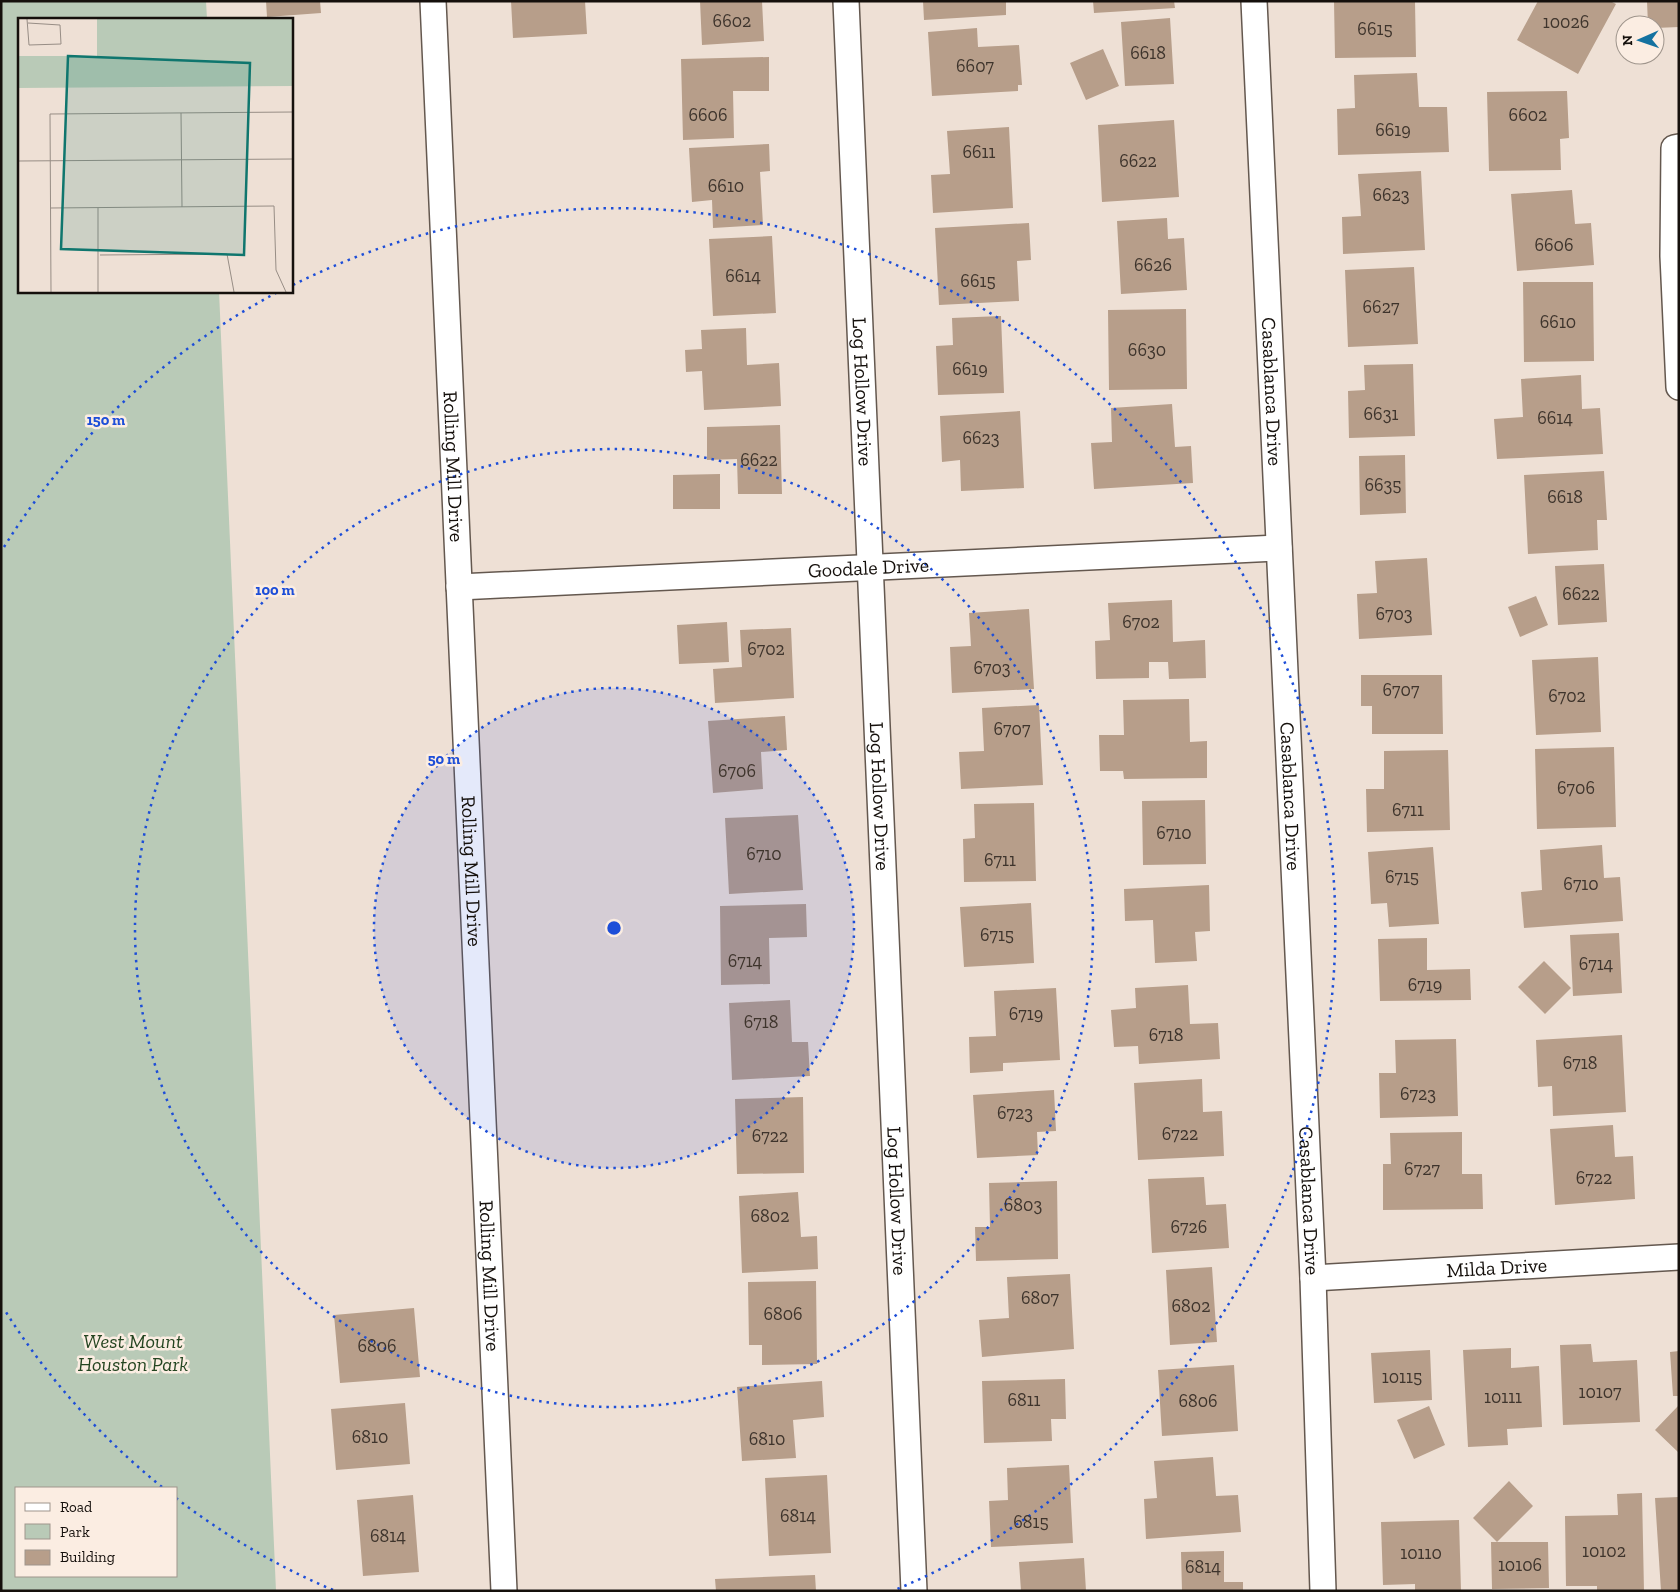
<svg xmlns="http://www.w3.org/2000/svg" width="1680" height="1592" viewBox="0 0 1680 1592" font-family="'Zilla Slab',serif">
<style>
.green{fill:#b9cab7;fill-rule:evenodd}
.building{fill:#b79e8a}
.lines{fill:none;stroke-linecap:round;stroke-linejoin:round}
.minor-casing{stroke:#64584f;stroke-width:28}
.minor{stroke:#fff;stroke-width:25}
.ring{fill:none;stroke:#1d4ed8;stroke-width:2.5;stroke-dasharray:2.5 5}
.labels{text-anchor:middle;stroke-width:5;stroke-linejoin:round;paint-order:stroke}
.number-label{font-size:18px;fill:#3e342c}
.street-label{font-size:20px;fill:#15100c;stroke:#fbede2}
.park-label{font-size:20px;font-style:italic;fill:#244521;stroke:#fbede2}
.inset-road{fill:none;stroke:#978d85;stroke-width:1}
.view{fill:#0f766e;fill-opacity:0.15;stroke:#0f766e;stroke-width:2.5}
.inset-edge{fill:none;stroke:#15100c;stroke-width:2.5}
.centre{fill:#1d4ed8;stroke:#fbede2;stroke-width:2.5}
.ring-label{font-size:15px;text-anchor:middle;font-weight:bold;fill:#1d4ed8;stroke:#fbede2;stroke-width:5;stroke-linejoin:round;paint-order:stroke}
</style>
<rect width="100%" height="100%" fill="#eee0d5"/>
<path class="green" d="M 1,1 L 206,1 L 207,19 L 19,19 L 19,291 L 219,291 L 276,1591 L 1,1591 ZM 16,1488 L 176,1488 L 176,1576 L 16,1576 Z"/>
<path class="building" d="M 266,1 L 320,1 L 321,13 L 267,17 Z
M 511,1 L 585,1 L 587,34 L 513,38 Z
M 700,1 L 762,1 L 764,41 L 702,45 Z
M 923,1 L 1006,1 L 1006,15 L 924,20 Z
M 1093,1 L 1174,1 L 1175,8 L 1094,13 Z
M 1334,1 L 1415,2 L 1416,57 L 1335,58 Z
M 1538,1 L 1610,1 L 1616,4 L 1578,74 L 1517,40 Z
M 1647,1 L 1679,1 L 1679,27 L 1655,28 L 1655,25 L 1648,25 Z
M 1170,18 L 1174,84 L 1125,86 L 1121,22 Z
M 977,28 L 978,47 L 1019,45 L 1022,85 L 1018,85 L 1018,91 L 932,96 L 928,32 Z
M 1103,49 L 1119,86 L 1086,100 L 1070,63 Z
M 769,57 L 769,91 L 733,91 L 734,138 L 683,140 L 681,59 Z
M 1417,73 L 1419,107 L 1447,107 L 1449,152 L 1338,155 L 1337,109 L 1355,108 L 1354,75 Z
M 1567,91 L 1569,138 L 1560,139 L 1561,170 L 1489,171 L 1487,92 Z
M 1174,120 L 1179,197 L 1102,202 L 1098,125 Z
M 1009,127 L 1013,208 L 933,213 L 931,175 L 950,174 L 947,131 Z
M 769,144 L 770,171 L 760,172 L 763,225 L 713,228 L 712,200 L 692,202 L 689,148 Z
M 1421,171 L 1425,250 L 1343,254 L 1342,217 L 1361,216 L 1358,174 Z
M 1572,190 L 1575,224 L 1591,223 L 1594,265 L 1517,271 L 1511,194 Z
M 1167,218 L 1168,239 L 1184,238 L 1187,290 L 1121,294 L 1117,221 Z
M 1029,223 L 1031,260 L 1017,261 L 1019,301 L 939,305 L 935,228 Z
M 772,236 L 776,313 L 713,316 L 709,239 Z
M 1414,267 L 1418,344 L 1348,347 L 1345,270 Z
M 1523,282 L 1593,282 L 1594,361 L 1524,362 Z
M 1186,309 L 1187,389 L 1109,390 L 1108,310 Z
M 1001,316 L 1004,393 L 938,395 L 936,346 L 953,345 L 952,318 Z
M 746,328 L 747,365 L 779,363 L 781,406 L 704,410 L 702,371 L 686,372 L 685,350 L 702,349 L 701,330 Z
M 1413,364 L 1415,436 L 1349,438 L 1348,391 L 1365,390 L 1364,365 Z
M 1581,375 L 1582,409 L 1600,408 L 1603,454 L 1497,459 L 1494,419 L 1523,417 L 1521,379 Z
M 1172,404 L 1175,447 L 1191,446 L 1193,483 L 1094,489 L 1091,443 L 1112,442 L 1111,408 Z
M 1020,411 L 1024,488 L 961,491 L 960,460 L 942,462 L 940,416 Z
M 780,425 L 782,494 L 738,494 L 737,459 L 707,460 L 707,427 Z
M 1405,455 L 1406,513 L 1360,515 L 1359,456 Z
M 1604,471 L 1607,520 L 1597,520 L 1598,550 L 1528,554 L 1524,475 Z
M 720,474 L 720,509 L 673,509 L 673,475 Z
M 1427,558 L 1432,635 L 1359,639 L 1357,594 L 1377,593 L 1375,561 Z
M 1604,564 L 1607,622 L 1558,625 L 1555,566 Z
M 1536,596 L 1548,625 L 1520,637 L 1508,607 Z
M 1172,600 L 1173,642 L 1205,640 L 1206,678 L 1169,679 L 1168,662 L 1149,662 L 1149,678 L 1096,679 L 1095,641 L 1110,640 L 1108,603 Z
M 1029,609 L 1034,689 L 952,693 L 950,647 L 971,646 L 969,613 Z
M 727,622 L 729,662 L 679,664 L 677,625 Z
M 791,628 L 794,698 L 715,703 L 713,669 L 742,667 L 740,630 Z
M 1598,657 L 1601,732 L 1536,735 L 1532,660 Z
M 1361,675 L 1442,675 L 1443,734 L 1372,734 L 1372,706 L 1361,706 Z
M 1189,699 L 1190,742 L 1207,741 L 1207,778 L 1124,779 L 1123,771 L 1100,771 L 1099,735 L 1124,735 L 1123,700 Z
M 1039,705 L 1043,785 L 961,789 L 959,752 L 984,751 L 982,708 Z
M 785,716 L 787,750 L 761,752 L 763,789 L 713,793 L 708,721 Z
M 1614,747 L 1616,827 L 1537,829 L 1535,749 Z
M 1448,750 L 1450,830 L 1367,832 L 1366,789 L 1384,789 L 1384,751 Z
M 1205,800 L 1206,864 L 1143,865 L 1142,801 Z
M 1034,803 L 1036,881 L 964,882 L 963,839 L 975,838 L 974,804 Z
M 798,815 L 803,890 L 729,894 L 725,818 Z
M 1602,845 L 1604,878 L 1620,877 L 1623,921 L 1524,928 L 1521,892 L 1542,890 L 1540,850 Z
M 1433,847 L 1439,924 L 1389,927 L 1387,903 L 1371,904 L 1368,852 Z
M 1209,885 L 1210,931 L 1195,932 L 1197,961 L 1155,963 L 1153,920 L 1125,921 L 1124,889 Z
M 1031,903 L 1034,963 L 964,967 L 960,907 Z
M 806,904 L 807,937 L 769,938 L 770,984 L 721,985 L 720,906 Z
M 1619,933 L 1622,993 L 1573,996 L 1570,935 Z
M 1427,938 L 1427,970 L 1470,969 L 1471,1000 L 1380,1001 L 1378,939 Z
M 1544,961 L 1571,988 L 1545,1014 L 1518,987 Z
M 1188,985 L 1190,1024 L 1218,1023 L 1220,1059 L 1139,1064 L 1138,1046 L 1114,1047 L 1111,1010 L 1136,1008 L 1135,988 Z
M 1056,988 L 1060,1060 L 1003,1063 L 1003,1071 L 970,1073 L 969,1037 L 996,1036 L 994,991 Z
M 790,1000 L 792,1042 L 808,1042 L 810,1076 L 732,1080 L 729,1003 Z
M 1622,1035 L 1626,1112 L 1553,1116 L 1552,1086 L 1538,1087 L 1536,1040 Z
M 1456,1039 L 1458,1116 L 1380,1118 L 1379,1073 L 1396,1073 L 1395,1040 Z
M 1202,1079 L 1203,1112 L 1222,1111 L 1224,1156 L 1138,1160 L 1134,1083 Z
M 1054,1090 L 1056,1131 L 1037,1132 L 1038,1155 L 977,1158 L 973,1095 Z
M 803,1097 L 804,1173 L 737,1174 L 735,1099 Z
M 1613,1125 L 1615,1157 L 1633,1156 L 1635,1199 L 1555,1205 L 1550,1129 Z
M 1462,1132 L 1462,1174 L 1482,1174 L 1483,1209 L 1383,1210 L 1383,1164 L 1391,1164 L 1390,1133 Z
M 1204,1177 L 1206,1205 L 1226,1204 L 1229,1248 L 1152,1253 L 1148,1179 Z
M 1057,1181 L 1058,1259 L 976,1261 L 975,1227 L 990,1227 L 989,1183 Z
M 798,1192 L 801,1237 L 817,1236 L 818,1269 L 742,1273 L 739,1196 Z
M 1212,1267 L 1217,1342 L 1170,1345 L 1166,1270 Z
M 1070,1274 L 1074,1349 L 982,1357 L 979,1320 L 1009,1318 L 1007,1277 Z
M 816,1281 L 817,1364 L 762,1365 L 762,1345 L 749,1345 L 748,1282 Z
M 414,1308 L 420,1377 L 340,1383 L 334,1315 Z
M 1591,1344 L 1593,1362 L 1637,1360 L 1640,1422 L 1563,1425 L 1560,1345 Z
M 1511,1348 L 1511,1368 L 1539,1366 L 1542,1427 L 1507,1429 L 1508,1445 L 1468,1447 L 1463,1350 Z
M 1430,1350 L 1432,1400 L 1374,1403 L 1371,1353 Z
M 1679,1351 L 1679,1396 L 1673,1396 L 1670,1352 Z
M 1234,1365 L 1238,1431 L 1162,1436 L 1158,1370 Z
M 1065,1379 L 1066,1419 L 1051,1419 L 1052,1441 L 984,1443 L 982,1381 Z
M 822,1381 L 824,1417 L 793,1420 L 796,1458 L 742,1461 L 737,1387 Z
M 405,1403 L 410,1464 L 336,1470 L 331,1409 Z
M 1679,1405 L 1679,1453 L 1655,1430 Z
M 1429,1406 L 1445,1445 L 1414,1459 L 1397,1420 Z
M 1213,1457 L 1216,1496 L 1238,1495 L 1241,1532 L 1146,1539 L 1144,1499 L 1157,1498 L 1154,1461 Z
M 1069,1465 L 1073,1543 L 991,1547 L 989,1501 L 1008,1500 L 1007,1468 Z
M 827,1475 L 831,1553 L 769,1556 L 765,1478 Z
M 1509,1481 L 1533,1506 L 1497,1542 L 1473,1518 Z
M 1642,1493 L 1644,1591 L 1597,1591 L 1597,1586 L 1566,1586 L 1565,1516 L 1618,1515 L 1617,1494 Z
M 413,1495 L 419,1572 L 363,1576 L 357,1500 Z
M 1679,1497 L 1679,1591 L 1661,1591 L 1655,1498 Z
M 1459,1520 L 1461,1591 L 1415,1591 L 1415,1584 L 1383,1585 L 1381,1522 Z
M 1491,1542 L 1548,1542 L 1549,1588 L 1492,1589 Z
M 1224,1551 L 1224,1582 L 1243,1582 L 1243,1591 L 1182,1591 L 1181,1552 Z
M 1084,1558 L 1086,1591 L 1021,1591 L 1019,1562 Z
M 815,1575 L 816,1591 L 716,1591 L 715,1579 Z"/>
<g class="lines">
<g class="minor-casing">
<g id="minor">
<path id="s1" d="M 433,1 L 504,1591"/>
<path id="s2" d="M 846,1 L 914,1591"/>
<path id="s3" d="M 1254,1 L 1313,1278 L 1323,1591"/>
<path d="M 1679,147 L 1674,148 L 1673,256 L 1679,387"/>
<path id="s4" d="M 459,587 L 1279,548"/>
<path id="s5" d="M 1313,1278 L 1679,1257"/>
</g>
</g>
<use href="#minor" class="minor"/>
</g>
<circle cx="614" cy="928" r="240" fill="#1d4ed8" fill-opacity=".12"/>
<g class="ring">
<circle cx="614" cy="928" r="240"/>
<circle cx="614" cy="928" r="479"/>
<path d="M333 1590A719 719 0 0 1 176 1498M162 1487A719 719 0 0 1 4 1309M4 547A719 719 0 0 1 276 293M293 285A719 719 0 1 1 895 1590"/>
</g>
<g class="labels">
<g class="number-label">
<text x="732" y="27">6602</text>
<text x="1566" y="28">10026</text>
<text x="1375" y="35">6615</text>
<text x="1148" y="59">6618</text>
<text x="975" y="72">6607</text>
<text x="708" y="121">6606</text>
<text x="1528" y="121">6602</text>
<text x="1393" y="136">6619</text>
<text x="979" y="158">6611</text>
<text x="1138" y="167">6622</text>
<text x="726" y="192">6610</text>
<text x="1391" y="201">6623</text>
<text x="1554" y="251">6606</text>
<text x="1153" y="271">6626</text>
<text x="743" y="282">6614</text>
<text x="978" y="287">6615</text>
<text x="1381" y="313">6627</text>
<text x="1558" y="328">6610</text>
<text x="1147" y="356">6630</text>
<text x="970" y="375">6619</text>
<text x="1381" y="420">6631</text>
<text x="1555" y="424">6614</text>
<text x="981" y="444">6623</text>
<text x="759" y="466">6622</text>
<text x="1383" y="491">6635</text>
<text x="1565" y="503">6618</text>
<text x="1581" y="600">6622</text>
<text x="1394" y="620">6703</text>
<text x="1141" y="628">6702</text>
<text x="766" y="655">6702</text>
<text x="992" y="674">6703</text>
<text x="1401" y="696">6707</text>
<text x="1567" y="702">6702</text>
<text x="1012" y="735">6707</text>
<text x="737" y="777">6706</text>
<text x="1576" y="794">6706</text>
<text x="1408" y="816">6711</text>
<text x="1174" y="839">6710</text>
<text x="764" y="860">6710</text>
<text x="1000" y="866">6711</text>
<text x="1402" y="883">6715</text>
<text x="1581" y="890">6710</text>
<text x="997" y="941">6715</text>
<text x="745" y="967">6714</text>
<text x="1596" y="970">6714</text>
<text x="1425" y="991">6719</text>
<text x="1026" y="1020">6719</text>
<text x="761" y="1028">6718</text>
<text x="1166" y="1041">6718</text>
<text x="1580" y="1069">6718</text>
<text x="1418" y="1100">6723</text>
<text x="1015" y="1119">6723</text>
<text x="1180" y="1140">6722</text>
<text x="770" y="1142">6722</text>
<text x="1422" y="1175">6727</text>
<text x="1594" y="1184">6722</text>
<text x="1023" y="1211">6803</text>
<text x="770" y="1222">6802</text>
<text x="1189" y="1233">6726</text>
<text x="1040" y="1304">6807</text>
<text x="1191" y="1312">6802</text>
<text x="783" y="1320">6806</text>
<text x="377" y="1352">6806</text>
<text x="1402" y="1383">10115</text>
<text x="1600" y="1398">10107</text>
<text x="1503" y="1403">10111</text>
<text x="1024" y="1406">6811</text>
<text x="1198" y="1407">6806</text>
<text x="370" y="1443">6810</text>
<text x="767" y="1445">6810</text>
<text x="798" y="1522">6814</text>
<text x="1031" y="1528">6815</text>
<text x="388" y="1542">6814</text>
<text x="1604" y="1557">10102</text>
<text x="1421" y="1559">10110</text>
<text x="1520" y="1571">10106</text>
<text x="1203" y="1573">6814</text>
</g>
<g class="street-label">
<text dy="7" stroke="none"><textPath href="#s2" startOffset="391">Log Hollow Drive</textPath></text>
<text dy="7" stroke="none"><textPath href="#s3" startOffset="391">Casablanca Drive</textPath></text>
<text dy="7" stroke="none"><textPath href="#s1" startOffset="466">Rolling Mill Drive</textPath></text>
<text dy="7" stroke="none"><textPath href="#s4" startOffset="410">Goodale Drive</textPath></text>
<text dy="7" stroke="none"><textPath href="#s2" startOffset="796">Log Hollow Drive</textPath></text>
<text dy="7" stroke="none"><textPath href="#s3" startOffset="796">Casablanca Drive</textPath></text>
<text dy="7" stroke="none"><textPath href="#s1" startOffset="871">Rolling Mill Drive</textPath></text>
<text dy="7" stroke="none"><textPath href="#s3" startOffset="1201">Casablanca Drive</textPath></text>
<text dy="7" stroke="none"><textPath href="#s2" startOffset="1201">Log Hollow Drive</textPath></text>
<text dy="7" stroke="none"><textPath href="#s5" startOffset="184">Milda Drive</textPath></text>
<text dy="7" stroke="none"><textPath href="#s1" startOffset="1276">Rolling Mill Drive</textPath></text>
</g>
<g class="park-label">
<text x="133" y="1348">West Mount<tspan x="133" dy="23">Houston Park</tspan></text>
</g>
</g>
<g transform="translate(18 18)">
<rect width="275" height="275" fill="#eee0d5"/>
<path d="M 79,1 L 275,1 L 275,68 L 0,70 L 0,38 L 79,38 Z" fill="#b9cab7"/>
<path class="inset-road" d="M 9,1 L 11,27 L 43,26 L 42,7 L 10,5M 163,95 L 164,189M 0,143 L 275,141M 32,190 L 256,188 L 258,252 L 268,274M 82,237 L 209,236 L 216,274M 33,274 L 32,96 L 275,94M 80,274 L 80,190"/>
<path class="view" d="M 50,38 L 232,45 L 226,237 L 43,231 Z"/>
<rect width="275" height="275" class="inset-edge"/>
</g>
<circle cx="614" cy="928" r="8" class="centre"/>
<g class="ring-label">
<text x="106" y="425">150 m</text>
<text x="275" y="595">100 m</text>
<text x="444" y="764">50 m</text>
</g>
<rect width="1680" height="1592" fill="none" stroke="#15100c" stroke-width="5"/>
<rect x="15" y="1487" width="162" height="90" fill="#fbede2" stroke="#9f958c"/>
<rect x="25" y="1503" width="25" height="8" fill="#ffffff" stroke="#9f958c"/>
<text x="60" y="1512" font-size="15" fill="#15100c">Road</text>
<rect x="25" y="1524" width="25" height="15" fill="#b9cab7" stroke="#9f958c"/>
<text x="60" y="1537" font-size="15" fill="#15100c">Park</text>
<rect x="25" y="1550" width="25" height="15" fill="#b79e8a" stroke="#9f958c"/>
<text x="60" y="1562" font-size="15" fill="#15100c">Building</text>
<g transform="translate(1640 40) rotate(268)"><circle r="24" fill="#fbede2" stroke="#9f958c"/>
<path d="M0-4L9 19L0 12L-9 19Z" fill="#1472a0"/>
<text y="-8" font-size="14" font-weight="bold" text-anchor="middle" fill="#15100c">N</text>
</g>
</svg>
